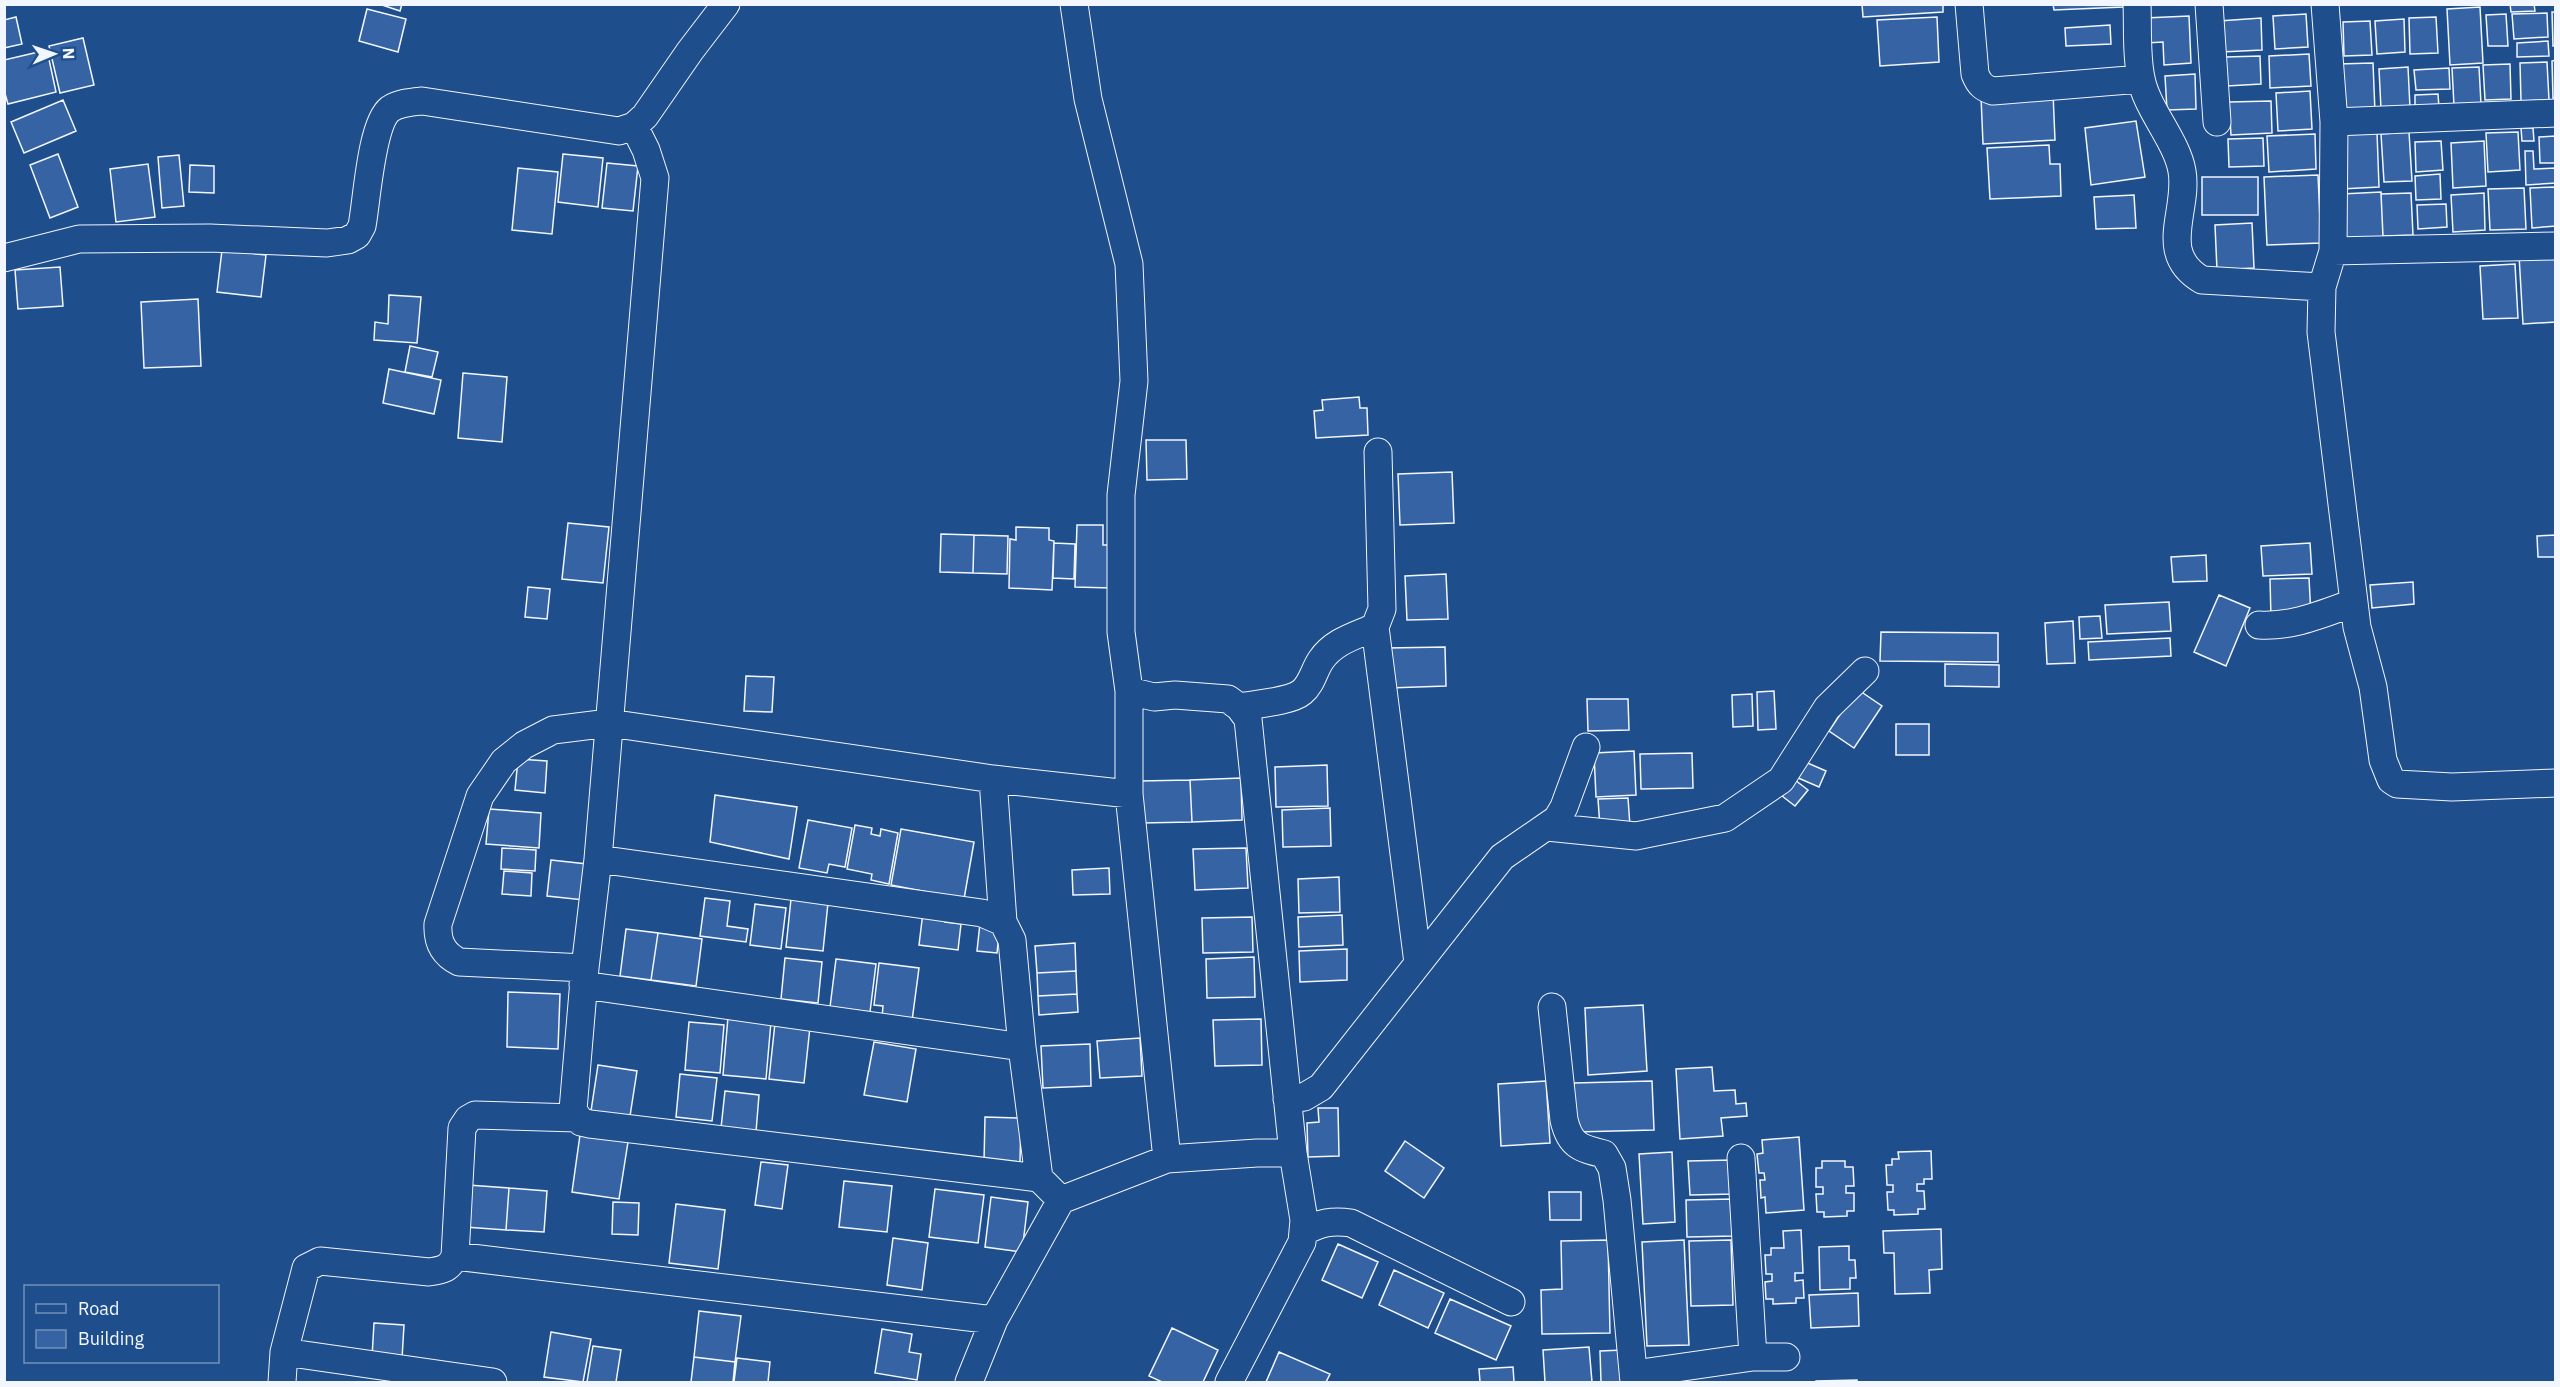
<svg xmlns="http://www.w3.org/2000/svg" width="2560" height="1387" viewBox="0 0 2560 1387" font-family="'IBM Plex Sans',sans-serif">
<style>
.building{fill:#3563a3;stroke:#f2f6ff;stroke-width:1.5}
.lines{fill:none;stroke-linecap:round;stroke-linejoin:round}
.minor-casing{stroke:#f2f6ff;stroke-width:29}
.minor{stroke:#1f4e8c;stroke-width:27}
</style>
<rect width="100%" height="100%" fill="#1f4e8c"/>
<path class="building" d="M 379,4 L 402,4 L 400,11 Z
M 1862,4 L 1943,4 L 1943,12 L 1863,17 Z
M 2053,4 L 2123,4 L 2123,7 L 2054,10 Z
M 2510,4 L 2534,4 L 2535,11 L 2511,12 Z
M 2480,7 L 2483,63 L 2450,65 L 2447,9 Z
M 367,9 L 406,19 L 398,52 L 359,41 Z
M 2552,12 L 2556,12 L 2556,45 L 2553,46 Z
M 2547,13 L 2548,37 L 2514,39 L 2512,14 Z
M 2306,14 L 2308,47 L 2275,49 L 2273,16 Z
M 2506,14 L 2508,46 L 2488,46 L 2486,15 Z
M 2189,16 L 2191,63 L 2164,65 L 2163,42 L 2146,43 L 2145,18 Z
M 16,17 L 22,44 L 4,48 L 4,20 Z
M 1937,17 L 1939,62 L 1880,66 L 1877,20 Z
M 2436,17 L 2438,53 L 2410,54 L 2409,18 Z
M 2261,18 L 2262,50 L 2221,52 L 2219,21 Z
M 2404,19 L 2405,52 L 2377,54 L 2375,21 Z
M 2370,21 L 2372,55 L 2344,56 L 2343,22 Z
M 2110,25 L 2111,44 L 2066,46 L 2065,28 Z
M 83,38 L 94,85 L 60,93 L 49,46 Z
M 2548,41 L 2549,56 L 2517,57 L 2517,43 Z
M 47,50 L 56,92 L 8,104 L 4,90 L 4,60 Z
M 2309,54 L 2311,86 L 2270,88 L 2269,56 Z
M 2260,56 L 2261,84 L 2227,86 L 2226,57 Z
M 2556,60 L 2556,98 L 2553,98 L 2552,61 Z
M 2547,62 L 2549,100 L 2521,101 L 2520,63 Z
M 2373,63 L 2375,112 L 2340,114 L 2338,64 Z
M 2510,64 L 2511,99 L 2485,100 L 2483,65 Z
M 2408,67 L 2410,108 L 2381,109 L 2379,69 Z
M 2479,67 L 2481,104 L 2454,106 L 2452,68 Z
M 2449,68 L 2450,89 L 2416,90 L 2414,70 Z
M 2195,74 L 2196,109 L 2167,110 L 2165,76 Z
M 2310,91 L 2312,129 L 2278,131 L 2276,93 Z
M 2053,93 L 2055,140 L 1983,144 L 1981,97 Z
M 2438,94 L 2439,108 L 2415,109 L 2415,95 Z
M 63,100 L 76,131 L 24,153 L 11,122 Z
M 2271,101 L 2272,133 L 2231,135 L 2229,102 Z
M 2136,121 L 2145,177 L 2091,185 L 2085,128 Z
M 2521,128 L 2533,128 L 2534,141 L 2522,141 Z
M 2377,132 L 2379,187 L 2341,189 L 2339,134 Z
M 2409,132 L 2412,181 L 2384,182 L 2381,134 Z
M 2518,132 L 2520,170 L 2488,172 L 2486,133 Z
M 2315,134 L 2316,169 L 2269,172 L 2267,136 Z
M 2555,136 L 2556,163 L 2540,163 L 2539,137 Z
M 2263,138 L 2264,166 L 2229,167 L 2228,139 Z
M 2441,141 L 2443,170 L 2416,172 L 2415,142 Z
M 2484,141 L 2486,186 L 2453,188 L 2451,143 Z
M 2049,145 L 2050,164 L 2060,164 L 2061,196 L 1990,199 L 1987,148 Z
M 2525,151 L 2533,151 L 2534,169 L 2556,168 L 2556,183 L 2526,185 Z
M 58,154 L 78,207 L 50,218 L 30,165 Z
M 563,154 L 603,158 L 598,207 L 558,202 Z
M 179,155 L 184,206 L 162,208 L 158,157 Z
M 607,163 L 638,166 L 633,211 L 602,208 Z
M 148,164 L 155,217 L 116,222 L 110,169 Z
M 190,165 L 214,166 L 214,193 L 189,192 Z
M 518,168 L 558,172 L 552,234 L 512,230 Z
M 2440,174 L 2441,199 L 2416,200 L 2415,176 Z
M 2318,175 L 2321,243 L 2267,245 L 2264,177 Z
M 2202,177 L 2258,177 L 2258,215 L 2202,215 Z
M 2556,187 L 2556,226 L 2532,228 L 2530,188 Z
M 2524,188 L 2526,229 L 2490,230 L 2488,189 Z
M 2381,192 L 2383,238 L 2345,240 L 2342,194 Z
M 2411,193 L 2413,235 L 2383,236 L 2381,194 Z
M 2484,193 L 2485,230 L 2453,232 L 2451,195 Z
M 2134,195 L 2136,228 L 2096,229 L 2094,197 Z
M 2446,204 L 2447,227 L 2418,229 L 2417,205 Z
M 2252,223 L 2254,268 L 2217,270 L 2215,225 Z
M 222,250 L 266,255 L 261,297 L 217,292 Z
M 2556,253 L 2556,322 L 2523,324 L 2519,255 Z
M 2515,264 L 2518,318 L 2483,319 L 2480,266 Z
M 60,267 L 63,306 L 18,309 L 15,270 Z
M 389,295 L 421,297 L 417,343 L 374,340 L 375,322 L 388,324 Z
M 198,299 L 201,366 L 144,368 L 141,302 Z
M 410,346 L 438,352 L 432,377 L 405,372 Z
M 389,369 L 441,380 L 434,414 L 383,403 Z
M 463,373 L 507,377 L 502,442 L 458,438 Z
M 1359,397 L 1360,408 L 1367,408 L 1368,435 L 1316,438 L 1314,411 L 1323,410 L 1322,400 Z
M 1146,440 L 1186,440 L 1187,479 L 1147,480 Z
M 1452,472 L 1454,523 L 1400,525 L 1398,474 Z
M 568,523 L 609,527 L 603,583 L 562,579 Z
M 1077,525 L 1103,525 L 1103,545 L 1112,545 L 1111,588 L 1075,587 Z
M 1016,527 L 1049,528 L 1049,540 L 1054,541 L 1052,590 L 1009,588 L 1010,539 L 1016,540 Z
M 941,534 L 974,535 L 973,573 L 940,572 Z
M 974,535 L 1008,536 L 1007,574 L 973,573 Z
M 2556,535 L 2556,557 L 2538,557 L 2537,536 Z
M 1054,543 L 1075,544 L 1074,579 L 1053,578 Z
M 2310,543 L 2312,574 L 2263,576 L 2261,546 Z
M 2206,555 L 2207,581 L 2173,582 L 2171,557 Z
M 1446,574 L 1448,619 L 1407,620 L 1405,576 Z
M 2309,578 L 2311,616 L 2271,618 L 2270,579 Z
M 2413,582 L 2414,604 L 2372,608 L 2370,585 Z
M 528,587 L 550,589 L 547,619 L 525,617 Z
M 2219,595 L 2250,608 L 2226,666 L 2194,652 Z
M 2169,602 L 2171,631 L 2107,634 L 2105,605 Z
M 2100,616 L 2102,638 L 2080,639 L 2079,617 Z
M 2073,621 L 2075,663 L 2047,664 L 2045,623 Z
M 1881,632 L 1998,633 L 1998,662 L 1880,661 Z
M 2170,638 L 2171,656 L 2089,660 L 2088,642 Z
M 1445,647 L 1446,686 L 1389,688 L 1387,648 Z
M 1945,664 L 1999,665 L 1999,687 L 1945,686 Z
M 746,676 L 774,677 L 772,712 L 744,711 Z
M 1857,689 L 1882,706 L 1854,748 L 1829,731 Z
M 1774,691 L 1776,729 L 1758,730 L 1757,692 Z
M 1752,694 L 1753,726 L 1733,727 L 1732,695 Z
M 1587,699 L 1628,699 L 1629,730 L 1588,731 Z
M 1896,724 L 1929,724 L 1929,755 L 1896,755 Z
M 1634,751 L 1636,795 L 1596,797 L 1594,753 Z
M 1692,753 L 1693,788 L 1641,789 L 1640,754 Z
M 518,759 L 547,761 L 545,793 L 515,790 Z
M 1803,761 L 1826,771 L 1819,787 L 1796,777 Z
M 1327,765 L 1328,806 L 1276,807 L 1275,767 Z
M 1241,778 L 1242,820 L 1192,822 L 1190,780 Z
M 1190,780 L 1192,822 L 1141,823 L 1139,781 Z
M 1795,780 L 1808,790 L 1795,806 L 1782,796 Z
M 715,795 L 797,807 L 789,859 L 710,842 Z
M 1628,798 L 1630,826 L 1600,827 L 1598,799 Z
M 1330,808 L 1331,846 L 1283,847 L 1282,810 Z
M 489,809 L 541,813 L 539,848 L 486,844 Z
M 808,820 L 852,828 L 845,867 L 829,864 L 827,873 L 799,868 Z
M 855,825 L 872,828 L 871,834 L 880,836 L 881,829 L 898,833 L 889,884 L 871,880 L 872,874 L 847,869 Z
M 901,829 L 974,842 L 964,899 L 891,885 Z
M 502,848 L 536,850 L 535,871 L 501,869 Z
M 1246,848 L 1248,888 L 1195,890 L 1193,849 Z
M 551,860 L 587,864 L 584,900 L 547,896 Z
M 1109,868 L 1110,894 L 1073,895 L 1072,870 Z
M 504,871 L 532,873 L 531,896 L 502,894 Z
M 1339,877 L 1340,912 L 1299,913 L 1298,879 Z
M 705,898 L 730,901 L 727,926 L 748,929 L 746,942 L 700,936 Z
M 791,899 L 828,903 L 823,951 L 786,947 Z
M 755,904 L 786,908 L 781,949 L 750,945 Z
M 923,912 L 946,915 L 945,922 L 961,924 L 958,950 L 919,945 Z
M 1342,915 L 1343,945 L 1299,947 L 1298,917 Z
M 1252,917 L 1253,952 L 1203,953 L 1202,918 Z
M 980,923 L 1000,925 L 997,953 L 977,951 Z
M 626,929 L 658,933 L 651,980 L 620,976 Z
M 658,933 L 702,939 L 696,986 L 651,980 Z
M 1075,943 L 1076,971 L 1037,973 L 1035,946 Z
M 1347,949 L 1347,980 L 1300,982 L 1299,951 Z
M 1254,957 L 1255,997 L 1207,998 L 1206,959 Z
M 785,958 L 822,962 L 818,1003 L 781,999 Z
M 836,959 L 876,964 L 870,1012 L 830,1007 Z
M 879,963 L 919,968 L 912,1021 L 882,1018 L 883,1006 L 874,1005 Z
M 1076,971 L 1077,994 L 1038,996 L 1037,973 Z
M 508,992 L 560,994 L 558,1049 L 507,1047 Z
M 1077,994 L 1078,1012 L 1039,1015 L 1038,996 Z
M 1643,1005 L 1647,1071 L 1588,1075 L 1585,1008 Z
M 728,1017 L 771,1022 L 766,1079 L 723,1075 Z
M 1261,1019 L 1262,1065 L 1215,1066 L 1213,1020 Z
M 689,1022 L 724,1025 L 720,1073 L 685,1070 Z
M 775,1023 L 810,1027 L 804,1083 L 769,1079 Z
M 1140,1038 L 1142,1076 L 1100,1078 L 1097,1041 Z
M 874,1042 L 916,1049 L 907,1102 L 864,1095 Z
M 1090,1044 L 1091,1086 L 1043,1088 L 1041,1046 Z
M 598,1065 L 637,1071 L 630,1116 L 591,1111 Z
M 1712,1067 L 1714,1091 L 1735,1090 L 1736,1104 L 1746,1103 L 1747,1116 L 1721,1118 L 1723,1136 L 1680,1139 L 1676,1069 Z
M 680,1074 L 717,1078 L 712,1121 L 676,1117 Z
M 1546,1081 L 1550,1143 L 1501,1146 L 1498,1084 Z
M 1652,1081 L 1654,1130 L 1575,1132 L 1574,1083 Z
M 725,1091 L 759,1095 L 756,1132 L 721,1128 Z
M 1318,1108 L 1338,1108 L 1339,1156 L 1308,1157 L 1307,1123 L 1319,1122 Z
M 985,1117 L 1021,1118 L 1020,1162 L 984,1162 Z
M 580,1135 L 628,1142 L 619,1199 L 572,1192 Z
M 1799,1137 L 1804,1210 L 1766,1213 L 1765,1197 L 1761,1198 L 1760,1180 L 1765,1180 L 1764,1173 L 1759,1173 L 1757,1154 L 1763,1153 L 1762,1140 Z
M 1405,1141 L 1444,1168 L 1424,1198 L 1385,1171 Z
M 1931,1151 L 1932,1179 L 1924,1179 L 1924,1184 L 1917,1184 L 1917,1191 L 1924,1191 L 1925,1209 L 1918,1209 L 1918,1214 L 1894,1215 L 1894,1210 L 1888,1210 L 1887,1192 L 1893,1192 L 1893,1185 L 1887,1185 L 1886,1165 L 1892,1165 L 1892,1159 L 1899,1159 L 1898,1152 Z
M 1672,1152 L 1675,1222 L 1643,1224 L 1639,1154 Z
M 1732,1160 L 1733,1194 L 1690,1195 L 1688,1161 Z
M 1822,1161 L 1845,1161 L 1845,1167 L 1853,1167 L 1854,1186 L 1846,1186 L 1846,1193 L 1854,1193 L 1854,1211 L 1847,1211 L 1847,1216 L 1824,1217 L 1824,1212 L 1817,1212 L 1816,1194 L 1823,1194 L 1823,1187 L 1816,1187 L 1816,1168 L 1822,1168 Z
M 761,1162 L 788,1165 L 782,1209 L 755,1205 Z
M 844,1181 L 892,1186 L 887,1232 L 839,1227 Z
M 468,1185 L 509,1188 L 506,1230 L 465,1227 Z
M 509,1188 L 547,1191 L 544,1232 L 506,1230 Z
M 935,1189 L 984,1195 L 978,1243 L 929,1237 Z
M 1549,1192 L 1581,1192 L 1581,1220 L 1550,1220 Z
M 991,1197 L 1028,1202 L 1022,1252 L 985,1247 Z
M 1734,1199 L 1735,1236 L 1687,1237 L 1686,1200 Z
M 613,1202 L 639,1203 L 638,1235 L 612,1234 Z
M 676,1204 L 725,1210 L 718,1269 L 669,1263 Z
M 1941,1229 L 1942,1269 L 1929,1270 L 1930,1293 L 1895,1294 L 1894,1253 L 1884,1253 L 1883,1231 Z
M 1801,1230 L 1803,1273 L 1795,1273 L 1795,1281 L 1803,1280 L 1804,1298 L 1796,1298 L 1796,1303 L 1773,1304 L 1773,1299 L 1766,1299 L 1765,1282 L 1772,1281 L 1772,1274 L 1766,1274 L 1765,1255 L 1771,1255 L 1771,1248 L 1784,1248 L 1783,1231 Z
M 893,1238 L 928,1243 L 922,1290 L 887,1285 Z
M 1608,1240 L 1610,1333 L 1542,1334 L 1541,1290 L 1562,1289 L 1561,1241 Z
M 1684,1240 L 1689,1345 L 1647,1346 L 1642,1242 Z
M 1731,1240 L 1733,1305 L 1691,1306 L 1689,1241 Z
M 1338,1244 L 1378,1262 L 1362,1298 L 1322,1280 Z
M 1849,1246 L 1849,1260 L 1855,1260 L 1856,1278 L 1850,1278 L 1850,1289 L 1820,1290 L 1819,1247 Z
M 1394,1270 L 1444,1293 L 1428,1328 L 1379,1305 Z
M 1858,1293 L 1859,1326 L 1811,1328 L 1809,1295 Z
M 1450,1299 L 1511,1326 L 1496,1360 L 1435,1333 Z
M 699,1311 L 741,1316 L 735,1362 L 694,1357 Z
M 374,1323 L 404,1325 L 402,1359 L 372,1357 Z
M 1172,1328 L 1218,1350 L 1203,1382 L 1162,1382 L 1149,1376 Z
M 882,1329 L 912,1334 L 909,1352 L 921,1354 L 917,1380 L 875,1373 Z
M 551,1332 L 591,1339 L 583,1382 L 544,1377 Z
M 593,1346 L 621,1350 L 616,1382 L 587,1382 Z
M 1589,1347 L 1592,1382 L 1545,1382 L 1543,1350 Z
M 1623,1350 L 1625,1382 L 1601,1382 L 1600,1351 Z
M 1279,1352 L 1330,1374 L 1326,1382 L 1266,1382 Z
M 694,1357 L 735,1362 L 733,1382 L 691,1382 Z
M 737,1358 L 770,1362 L 768,1382 L 734,1382 Z
M 1513,1367 L 1514,1382 L 1480,1382 L 1479,1369 Z
M 1857,1380 L 1857,1382 L 1816,1382 L 1816,1381 Z"/>
<g class="lines">
<g class="minor-casing">
<path id="minor" d="M 1074,4 L 1088,99 L 1129,264 L 1134,381 L 1121,495 L 1121,632 L 1129,691 L 1154,697 L 1175,695 L 1228,699 L 1239,707 L 1248,719 L 1293,1153 L 1304,1220 L 1302,1242 L 1229,1382
M 1969,4 L 1975,74 C 1979,84 1983,88 1993,91 L 2141,79
M 2137,4 C 2138,28 2136,55 2141,78 C 2146,108 2177,141 2182,171 C 2189,211 2156,253 2202,280 L 2322,287
M 2209,4 L 2217,122
M 2325,4 L 2334,122 L 2333,251 L 2322,287 L 2321,332 L 2357,627 L 2373,687 L 2383,760 L 2391,780 L 2397,784 L 2452,787 L 2556,783
M 2334,122 L 2556,113
M 634,126 L 646,150 L 655,178 L 598,859 L 585,968 L 573,1110 L 581,1122 L 590,1124 L 1039,1178
M 2333,251 L 2556,246
M 4,258 L 79,239 L 210,238 L 327,243 L 348,240 L 357,235 L 362,226 C 367,200 371,124 390,109 C 399,103 412,102 422,101 L 619,131 L 634,126 L 645,116 L 690,51 L 726,4
M 2259,625 C 2293,627 2322,614 2353,603
M 1375,627 L 1418,963
M 1129,691 L 1129,794 L 1167,1159
M 1239,707 C 1255,704 1290,702 1302,692 C 1312,684 1314,670 1321,660 C 1334,641 1355,636 1375,627 L 1382,609 L 1378,452
M 993,779 L 1003,922
M 1547,827 L 1636,836 L 1725,818 L 1781,780 L 1827,708 L 1865,671
M 598,859 L 982,913 L 1003,922 L 1012,940 L 1022,1047 L 1039,1178 L 1061,1200
M 585,968 L 459,962 C 443,954 437,942 438,924 L 480,796 L 504,761 L 524,745 L 553,730 L 609,723 L 993,779 L 1129,794
M 583,985 L 1022,1047
M 1552,1007 L 1564,1120 C 1570,1145 1579,1148 1604,1154 L 1612,1168 L 1617,1200 L 1634,1382
M 1287,1099 L 1304,1097 L 1321,1087 L 1502,857 L 1557,819 L 1564,807 L 1586,747
M 1741,1158 L 1753,1357
M 1303,1232 C 1320,1223 1331,1220 1351,1223 L 1511,1302
M 455,1256 L 994,1320
M 284,1352 L 493,1382
M 1634,1374 L 1753,1357 L 1786,1357
M 282,1382 L 284,1352 L 306,1268 L 320,1261 L 429,1272 C 443,1270 449,1269 455,1256 L 462,1128 L 468,1119 L 475,1115 L 577,1118
M 969,1382 L 994,1320 L 1061,1200 L 1167,1159 L 1257,1153 L 1293,1153"/>
</g>
<use href="#minor" class="minor"/>
</g>
<rect width="2560" height="1387" fill="none" stroke="#f2f6ff" stroke-width="12"/>
<rect x="24" y="1285" width="195" height="78" fill="#1f4e8c" stroke="#7391ba" stroke-width="1.5"/>
<rect x="36" y="1304" width="30" height="9" fill="#1f4e8c" stroke="#7391ba" stroke-width="1.5"/>
<text x="78" y="1315" font-size="18" fill="#f2f6ff">Road</text>
<rect x="36" y="1330" width="30" height="18" fill="#3563a3" stroke="#7391ba" stroke-width="1.5"/>
<text x="78" y="1345" font-size="18" fill="#f2f6ff">Building</text>
<g transform="translate(54 54) rotate(88)" stroke="#1f4e8c" stroke-width="4.5" paint-order="stroke">
<path d="M0-4.5L10 22L0 15L-10 22Z" fill="#f2f6ff"/>
<text y="-9" font-size="16" font-weight="bold" text-anchor="middle" fill="#f2f6ff">N</text>
</g>
</svg>
